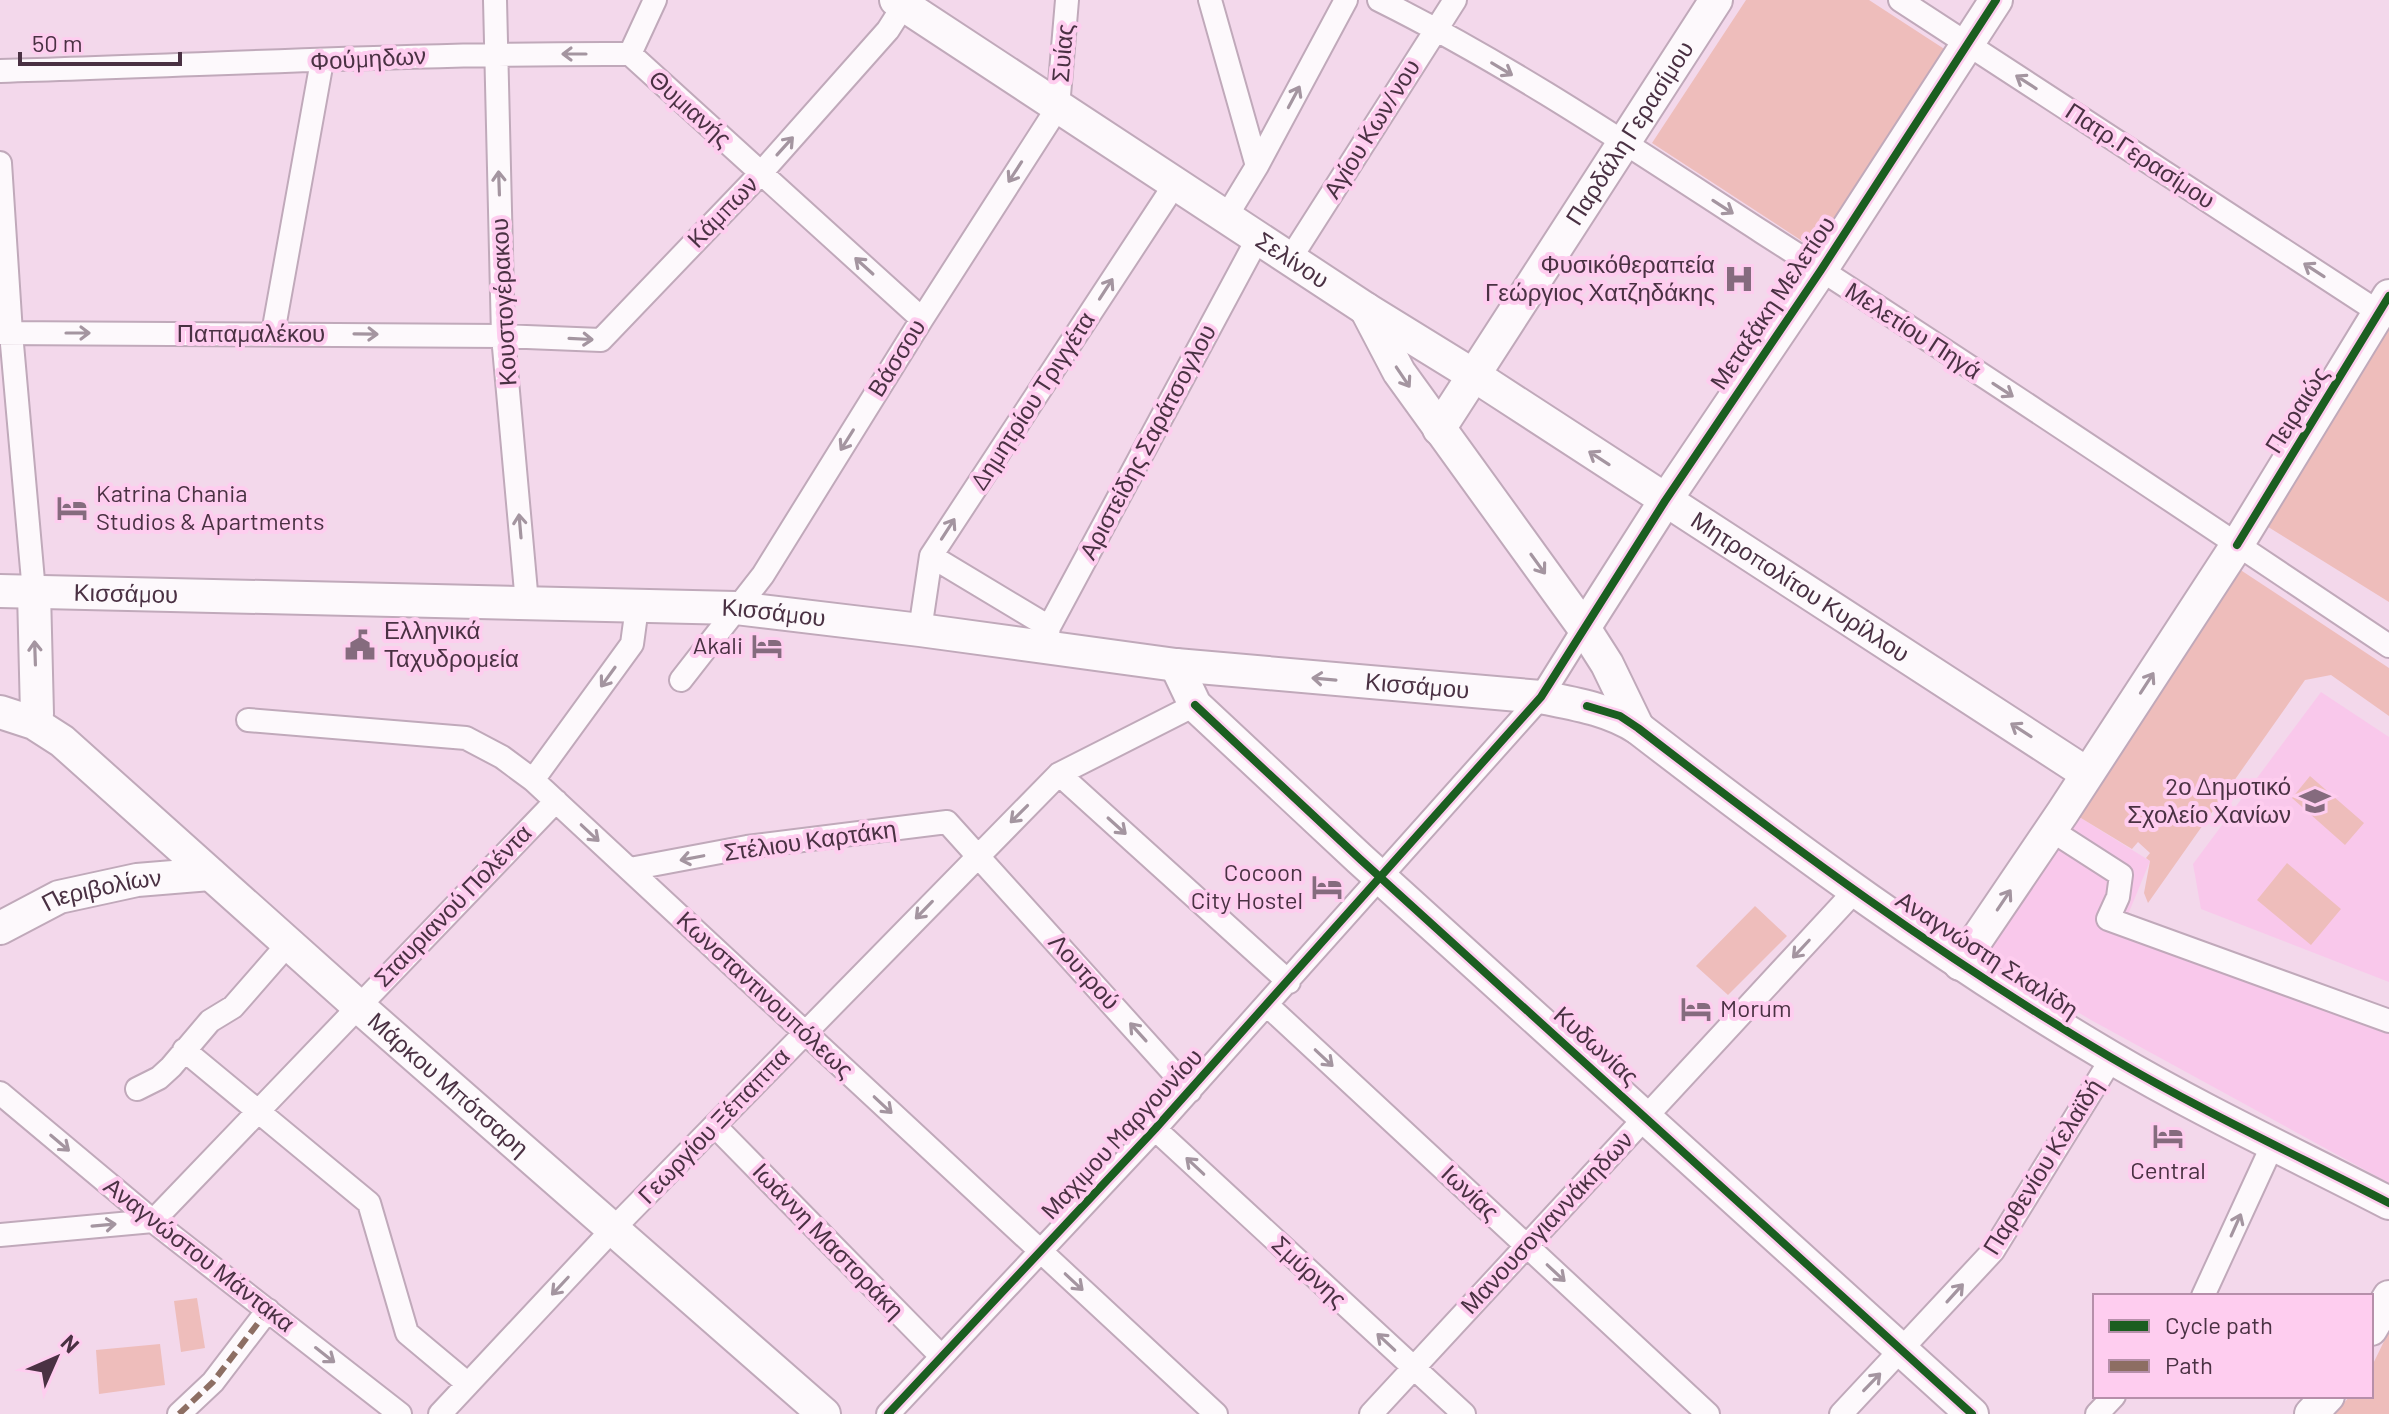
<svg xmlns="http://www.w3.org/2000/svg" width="2389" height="1414" viewBox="0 0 2389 1414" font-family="Barlow,sans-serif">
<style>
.built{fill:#f9c8eb}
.green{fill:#eebdbb}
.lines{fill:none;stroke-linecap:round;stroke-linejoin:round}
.street-casing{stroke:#c0a9ba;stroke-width:26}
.secondary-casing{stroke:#c0a9ba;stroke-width:36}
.street{stroke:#fdf9fc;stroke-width:22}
.secondary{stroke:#fdf9fc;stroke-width:32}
.quiet{stroke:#8d6e63;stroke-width:6;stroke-dasharray:12 6;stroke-linecap:butt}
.cycleway-casing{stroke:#fecdef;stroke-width:13}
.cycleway{stroke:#1b5e20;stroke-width:8}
.oneway{stroke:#a495a0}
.labels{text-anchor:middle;stroke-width:8;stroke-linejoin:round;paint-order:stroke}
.street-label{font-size:24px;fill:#4a3143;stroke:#fecdef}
.poi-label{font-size:24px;fill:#4a3143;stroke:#fecdef;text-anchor:end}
</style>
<rect width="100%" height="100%" fill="#f3d8eb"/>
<path class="built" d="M 2321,692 L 2389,737 L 2389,982 L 2201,909 L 2193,864 Z
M 2076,815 L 2150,861 L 2127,917 L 2389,1012 L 2389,1183 L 2091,1020 L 1983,956 Z"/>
<path class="green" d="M 1746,0 L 1869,0 L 1952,54 L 1822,254 L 1652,143 Z
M 2389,318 L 2389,602 L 2265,525 Z
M 2239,569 L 2389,668 L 2389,716 L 2331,675 L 2305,680 L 2148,903 L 2144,893 L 2150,861 L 2146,858 L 2150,853 L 2138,842 L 2132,849 L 2076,815 Z
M 2310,776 L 2364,823 L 2345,845 L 2292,798 Z
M 2287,863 L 2341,909 L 2311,945 L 2257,900 Z
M 1755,906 L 1787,936 L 1728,995 L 1696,966 Z
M 197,1298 L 205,1348 L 181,1352 L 174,1301 Z
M 2389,1331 L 2389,1414 L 2334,1414 L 2350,1396 L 2371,1396 L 2371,1368 Z
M 160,1344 L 165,1385 L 99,1394 L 96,1350 Z"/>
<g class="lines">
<g class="street-casing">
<path id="street" d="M 495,0 L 503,336 L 527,603
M 1210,0 L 1257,166
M 1379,0 C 1512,66 1637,151 1762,232 C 1973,367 2181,507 2389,646
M 1900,0 L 2380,313
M 630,54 L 655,0
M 0,71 C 210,65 420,53 630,54 L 922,319
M 0,163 L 11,333 L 34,592
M 1226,217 L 1257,166 L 1346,0
M 1290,259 L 1455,0
M 0,333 L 503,336 L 601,340 L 761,173 L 888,30 L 907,0
M 273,333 L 322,61
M 931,556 L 1049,627
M 920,630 L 931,556 L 1175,184
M 1046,648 L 1049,627 L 1258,238
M 681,680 L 763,575 L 922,319 L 1058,107 L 1067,0
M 248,720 L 466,738 L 502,757 L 533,780 L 1216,1414
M 1059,774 L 1289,982
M 533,780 L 632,644 L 637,607
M 2051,830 L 2121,875 L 2118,897 L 2108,919 L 2389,1021
M 630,869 L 747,847 L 947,822 L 1190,1091
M 1267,1005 L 1708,1414
M 184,1050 L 369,1203 L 407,1333 L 468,1384
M 137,1089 L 159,1078 L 171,1067 L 210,1021 L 233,1007 L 288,944
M 0,1093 L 153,1221 L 400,1414
M 715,1126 L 941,1356
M 1155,1129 L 1464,1414
M 153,1221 L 556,801
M 0,1235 L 153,1221
M 2203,1296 L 2273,1144
M 179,1414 L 213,1382 L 268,1310
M 440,1414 L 613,1229 L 1059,774 L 1195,705
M 888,1414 L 1155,1129 L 1541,697 L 1584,628
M 1371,1414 L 1854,892
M 1841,1414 L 1993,1251 L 2112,1058
M 2097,1414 L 2114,1396"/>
</g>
<g class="secondary-casing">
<g id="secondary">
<path id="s1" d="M 896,0 L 1366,309 L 1486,383 L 2086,773"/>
<path d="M 1366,309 L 1399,372 L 1584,628 L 1607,664 L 1638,728"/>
<path id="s2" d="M 1439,429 L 1716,0"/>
<path id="s3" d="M 0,591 L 736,608 L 920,630 L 1176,665 L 1541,697 C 1575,704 1608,709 1638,728 C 1792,847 1942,958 2110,1057 C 2200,1110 2296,1155 2389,1203"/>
<path d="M 34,592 L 37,714"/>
<path d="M 1584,628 L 1665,501 L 1821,270 L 1996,0"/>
<path d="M 1176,665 L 1195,705 L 1360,859 L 1972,1414"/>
<path id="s4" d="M 0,712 L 34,723 L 62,741 L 357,1005 L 824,1414"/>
<path id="s5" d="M 0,928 L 59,897 L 137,880 L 210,874"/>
<path d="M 1960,964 L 2063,812 L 2237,545 L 2389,296"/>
<path d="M 2371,1329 L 2389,1297"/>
<path d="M 2311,1414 L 2328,1396"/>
</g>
</g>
<use href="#street" class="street"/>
<use href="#secondary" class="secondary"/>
<path class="quiet" d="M 179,1414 L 213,1382 L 268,1310"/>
<g class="cycleway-casing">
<path id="cycleway" d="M 2237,545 L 2389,296
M 1195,705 L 1360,859 L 1972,1414
M 1587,706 L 1620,716 L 1638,728 C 1792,847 1942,958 2110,1057 C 2200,1110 2296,1155 2389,1203
M 888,1414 L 1155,1129 L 1541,697 L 1665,501 L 1821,270 L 1996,0"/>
</g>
<use href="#cycleway" class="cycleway"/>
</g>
<defs><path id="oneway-shaft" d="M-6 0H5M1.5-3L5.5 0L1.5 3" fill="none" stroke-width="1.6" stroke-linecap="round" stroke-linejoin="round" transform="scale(2)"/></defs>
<g class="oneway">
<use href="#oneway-shaft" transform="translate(574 54) rotate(-180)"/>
<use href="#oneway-shaft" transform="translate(1502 69) rotate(31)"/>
<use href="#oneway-shaft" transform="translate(2026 82) rotate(-147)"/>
<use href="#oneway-shaft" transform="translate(1294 97) rotate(-62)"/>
<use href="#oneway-shaft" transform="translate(785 146) rotate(-48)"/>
<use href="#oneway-shaft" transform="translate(1015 172) rotate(123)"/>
<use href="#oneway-shaft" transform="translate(499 183) rotate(-92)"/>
<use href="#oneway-shaft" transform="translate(1723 207) rotate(33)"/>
<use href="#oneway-shaft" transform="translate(864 266) rotate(-138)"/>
<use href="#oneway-shaft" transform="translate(2314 270) rotate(-147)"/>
<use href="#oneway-shaft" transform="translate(1106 289) rotate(-57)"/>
<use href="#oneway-shaft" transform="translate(78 333)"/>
<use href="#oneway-shaft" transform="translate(366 334) rotate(1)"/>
<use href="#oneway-shaft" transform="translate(581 339) rotate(3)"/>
<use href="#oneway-shaft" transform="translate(1403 377) rotate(56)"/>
<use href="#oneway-shaft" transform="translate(2003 390) rotate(33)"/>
<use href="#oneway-shaft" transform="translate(847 440) rotate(122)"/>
<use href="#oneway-shaft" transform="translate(1599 458) rotate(-147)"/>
<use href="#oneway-shaft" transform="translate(520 526) rotate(-95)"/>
<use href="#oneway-shaft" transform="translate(948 529) rotate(-57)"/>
<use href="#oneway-shaft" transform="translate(1538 564) rotate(54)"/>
<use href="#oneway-shaft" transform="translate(35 653) rotate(-92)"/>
<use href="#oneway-shaft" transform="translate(608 677) rotate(126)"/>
<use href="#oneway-shaft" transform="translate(1324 679) rotate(-175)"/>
<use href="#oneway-shaft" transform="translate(2147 683) rotate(-57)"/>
<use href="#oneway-shaft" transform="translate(2021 730) rotate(-147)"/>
<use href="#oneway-shaft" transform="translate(1019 814) rotate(135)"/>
<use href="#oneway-shaft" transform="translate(1117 826) rotate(42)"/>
<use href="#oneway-shaft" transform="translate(590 833) rotate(43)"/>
<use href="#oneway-shaft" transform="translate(692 858) rotate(169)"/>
<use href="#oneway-shaft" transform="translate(2004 900) rotate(-56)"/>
<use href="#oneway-shaft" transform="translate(924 910) rotate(134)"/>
<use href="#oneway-shaft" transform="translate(1801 949) rotate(133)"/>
<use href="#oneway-shaft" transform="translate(1138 1032) rotate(-132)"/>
<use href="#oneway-shaft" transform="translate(1324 1058) rotate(43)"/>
<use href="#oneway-shaft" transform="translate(883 1105) rotate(43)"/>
<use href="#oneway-shaft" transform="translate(60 1143) rotate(40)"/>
<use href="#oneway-shaft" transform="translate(1195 1166) rotate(-137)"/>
<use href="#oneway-shaft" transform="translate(104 1225) rotate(-5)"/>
<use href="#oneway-shaft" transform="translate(2236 1225) rotate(-66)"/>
<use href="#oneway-shaft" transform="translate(1556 1273) rotate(43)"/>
<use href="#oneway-shaft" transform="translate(1074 1282) rotate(43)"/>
<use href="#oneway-shaft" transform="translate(560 1286) rotate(133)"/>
<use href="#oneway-shaft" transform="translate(1955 1293) rotate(-48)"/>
<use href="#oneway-shaft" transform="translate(1386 1342) rotate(-137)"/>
<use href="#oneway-shaft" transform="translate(325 1355) rotate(38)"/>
<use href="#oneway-shaft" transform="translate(1872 1382) rotate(-46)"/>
</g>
<defs>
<g id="hospital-bare" transform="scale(2.4)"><path d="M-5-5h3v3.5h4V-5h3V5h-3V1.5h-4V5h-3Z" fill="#856b7e" stroke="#fecdef" stroke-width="2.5" paint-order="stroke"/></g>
<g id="hotel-bare" transform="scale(2.4)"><path d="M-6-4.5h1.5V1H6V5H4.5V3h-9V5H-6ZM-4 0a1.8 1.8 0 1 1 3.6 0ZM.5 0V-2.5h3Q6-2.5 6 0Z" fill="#856b7e" stroke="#fecdef" stroke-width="2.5" paint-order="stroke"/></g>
<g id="civic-bare" transform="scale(2.4)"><path d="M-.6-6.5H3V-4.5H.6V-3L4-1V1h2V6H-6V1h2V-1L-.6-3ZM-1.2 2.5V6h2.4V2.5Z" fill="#856b7e" stroke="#fecdef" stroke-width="2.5" paint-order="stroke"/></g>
<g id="school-bare" transform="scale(2.4)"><path d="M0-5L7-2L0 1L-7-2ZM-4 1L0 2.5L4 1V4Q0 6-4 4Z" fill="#856b7e" stroke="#fecdef" stroke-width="2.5" paint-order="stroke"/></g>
</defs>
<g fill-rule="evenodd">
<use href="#hospital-bare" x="1739" y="279"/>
<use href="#hotel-bare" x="72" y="508"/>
<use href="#civic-bare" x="360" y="645"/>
<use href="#hotel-bare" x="767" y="646"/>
<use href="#school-bare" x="2315" y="801"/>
<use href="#hotel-bare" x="1327" y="887"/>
<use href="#hotel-bare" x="1696" y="1009"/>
<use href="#hotel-bare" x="2168" y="1136"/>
</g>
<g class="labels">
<g class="street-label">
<text transform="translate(1063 53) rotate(-85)" y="8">Συίας</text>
<text transform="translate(368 59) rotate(-3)" y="8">Φούμηδων</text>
<text transform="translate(690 109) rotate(42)" y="8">Θυμιανής</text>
<text transform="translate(1372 129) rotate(-58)" y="8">Αγίου Κων/νου</text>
<text dy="8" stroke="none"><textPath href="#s2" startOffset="352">Παρδάλη Γερασίμου</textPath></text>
<text transform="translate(2140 156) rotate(33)" y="8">Πατρ.Γερασίμου</text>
<text transform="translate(723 212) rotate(-46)" y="8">Κάμπων</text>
<text dy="8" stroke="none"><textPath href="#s1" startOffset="474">Σελίνου</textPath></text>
<text transform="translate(504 302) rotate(-93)" y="8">Κουστογέρακου</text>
<text transform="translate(1773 303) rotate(-56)" y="8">Μεταξάκη Μελετίου</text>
<text transform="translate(1913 331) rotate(33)" y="8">Μελετίου Πηγά</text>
<text x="251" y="342">Παπαμαλέκου</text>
<text transform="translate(897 358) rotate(-58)" y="8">Βάσσου</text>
<text transform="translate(1033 401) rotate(-57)" y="8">Δημητρίου Τριγγέτα</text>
<text transform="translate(2297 410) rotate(-58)" y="8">Πειραιώς</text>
<text transform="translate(1148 442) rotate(-62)" y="8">Αριστείδης Σαράτσογλου</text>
<text dy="8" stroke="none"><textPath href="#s1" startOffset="1078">Μητροπολίτου Κυρίλλου</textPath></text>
<text dy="8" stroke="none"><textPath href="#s3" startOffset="126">Κισσάμου</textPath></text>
<text dy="8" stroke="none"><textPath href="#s3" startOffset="774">Κισσάμου</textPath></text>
<text dy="8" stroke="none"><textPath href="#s3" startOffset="1422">Κισσάμου</textPath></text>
<text transform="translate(810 841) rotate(-8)" y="8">Στέλιου Καρτάκη</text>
<text dy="8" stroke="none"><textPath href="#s5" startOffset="110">Περιβολίων</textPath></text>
<text transform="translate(453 906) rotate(-46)" y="8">Σταυριανού Πολέντα</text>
<text transform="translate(1987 955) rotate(33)" y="8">Αναγνώστη Σκαλίδη</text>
<text transform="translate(1084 972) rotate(48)" y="8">Λουτρού</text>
<text transform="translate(765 995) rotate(43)" y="8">Κωνσταντινουπόλεως</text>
<text transform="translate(1596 1046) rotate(42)" y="8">Κυδωνίας</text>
<text dy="8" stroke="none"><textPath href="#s4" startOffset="586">Μάρκου Μπότσαρη</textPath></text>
<text transform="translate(714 1126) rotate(-46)" y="8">Γεωργίου Ξέπαππα</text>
<text transform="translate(1122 1134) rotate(-47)" y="8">Μαχιμου Mαργουνίου</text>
<text transform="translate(2043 1167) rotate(-58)" y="8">Παρθενίου Κελαϊδή</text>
<text transform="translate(1470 1193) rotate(43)" y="8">Ιωνίας</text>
<text transform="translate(1547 1223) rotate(-47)" y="8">Μανουσογιαννάκηδων</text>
<text transform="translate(828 1241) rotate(46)" y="8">Ιωάννη Μαστοράκη</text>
<text transform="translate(199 1255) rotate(38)" y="8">Αναγνώστου Μάντακα</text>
<text transform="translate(1309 1272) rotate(43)" y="8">Σμύρνης</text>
</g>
<g class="poi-label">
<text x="1715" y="273">Φυσικόθεραπεία<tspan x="1715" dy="28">Γεώργιος Χατζηδάκης</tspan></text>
<text x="96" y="502" text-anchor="start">Katrina Chania<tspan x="96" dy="28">Studios &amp; Apartments</tspan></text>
<text x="384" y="639" text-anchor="start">Ελληνικά<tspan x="384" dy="28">Ταχυδρομεία</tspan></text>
<text x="743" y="654">Akali</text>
<text x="2291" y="795">2ο Δημοτικό<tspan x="2291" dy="28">Σχολείο Χανίων</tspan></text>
<text x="1303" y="881">Cocoon<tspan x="1303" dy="28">City Hostel</tspan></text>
<text x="1720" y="1017" text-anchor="start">Morum</text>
<text x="2168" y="1179" text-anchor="middle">Central</text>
</g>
</g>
<rect x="2093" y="1294" width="280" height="104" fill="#fecdef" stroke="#b68faa" stroke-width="2"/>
<rect x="2109" y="1320" width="40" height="12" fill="#1b5e20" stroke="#b68faa" stroke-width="2"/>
<text x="2165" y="1334" font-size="24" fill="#4a3143">Cycle path</text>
<rect x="2109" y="1360" width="40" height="12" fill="#8d6e63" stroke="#b68faa" stroke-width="2"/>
<text x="2165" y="1374" font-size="24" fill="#4a3143">Path</text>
<g transform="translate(56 1358) rotate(45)" stroke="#fecdef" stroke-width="6" paint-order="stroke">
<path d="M0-6L14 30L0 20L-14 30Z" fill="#4a3143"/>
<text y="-12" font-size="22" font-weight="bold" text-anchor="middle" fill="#4a3143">N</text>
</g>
<path d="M20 52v12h160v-12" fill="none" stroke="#4a3143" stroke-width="4"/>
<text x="32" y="52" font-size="24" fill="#4a3143" stroke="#fecdef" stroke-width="6" paint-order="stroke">50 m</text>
</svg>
